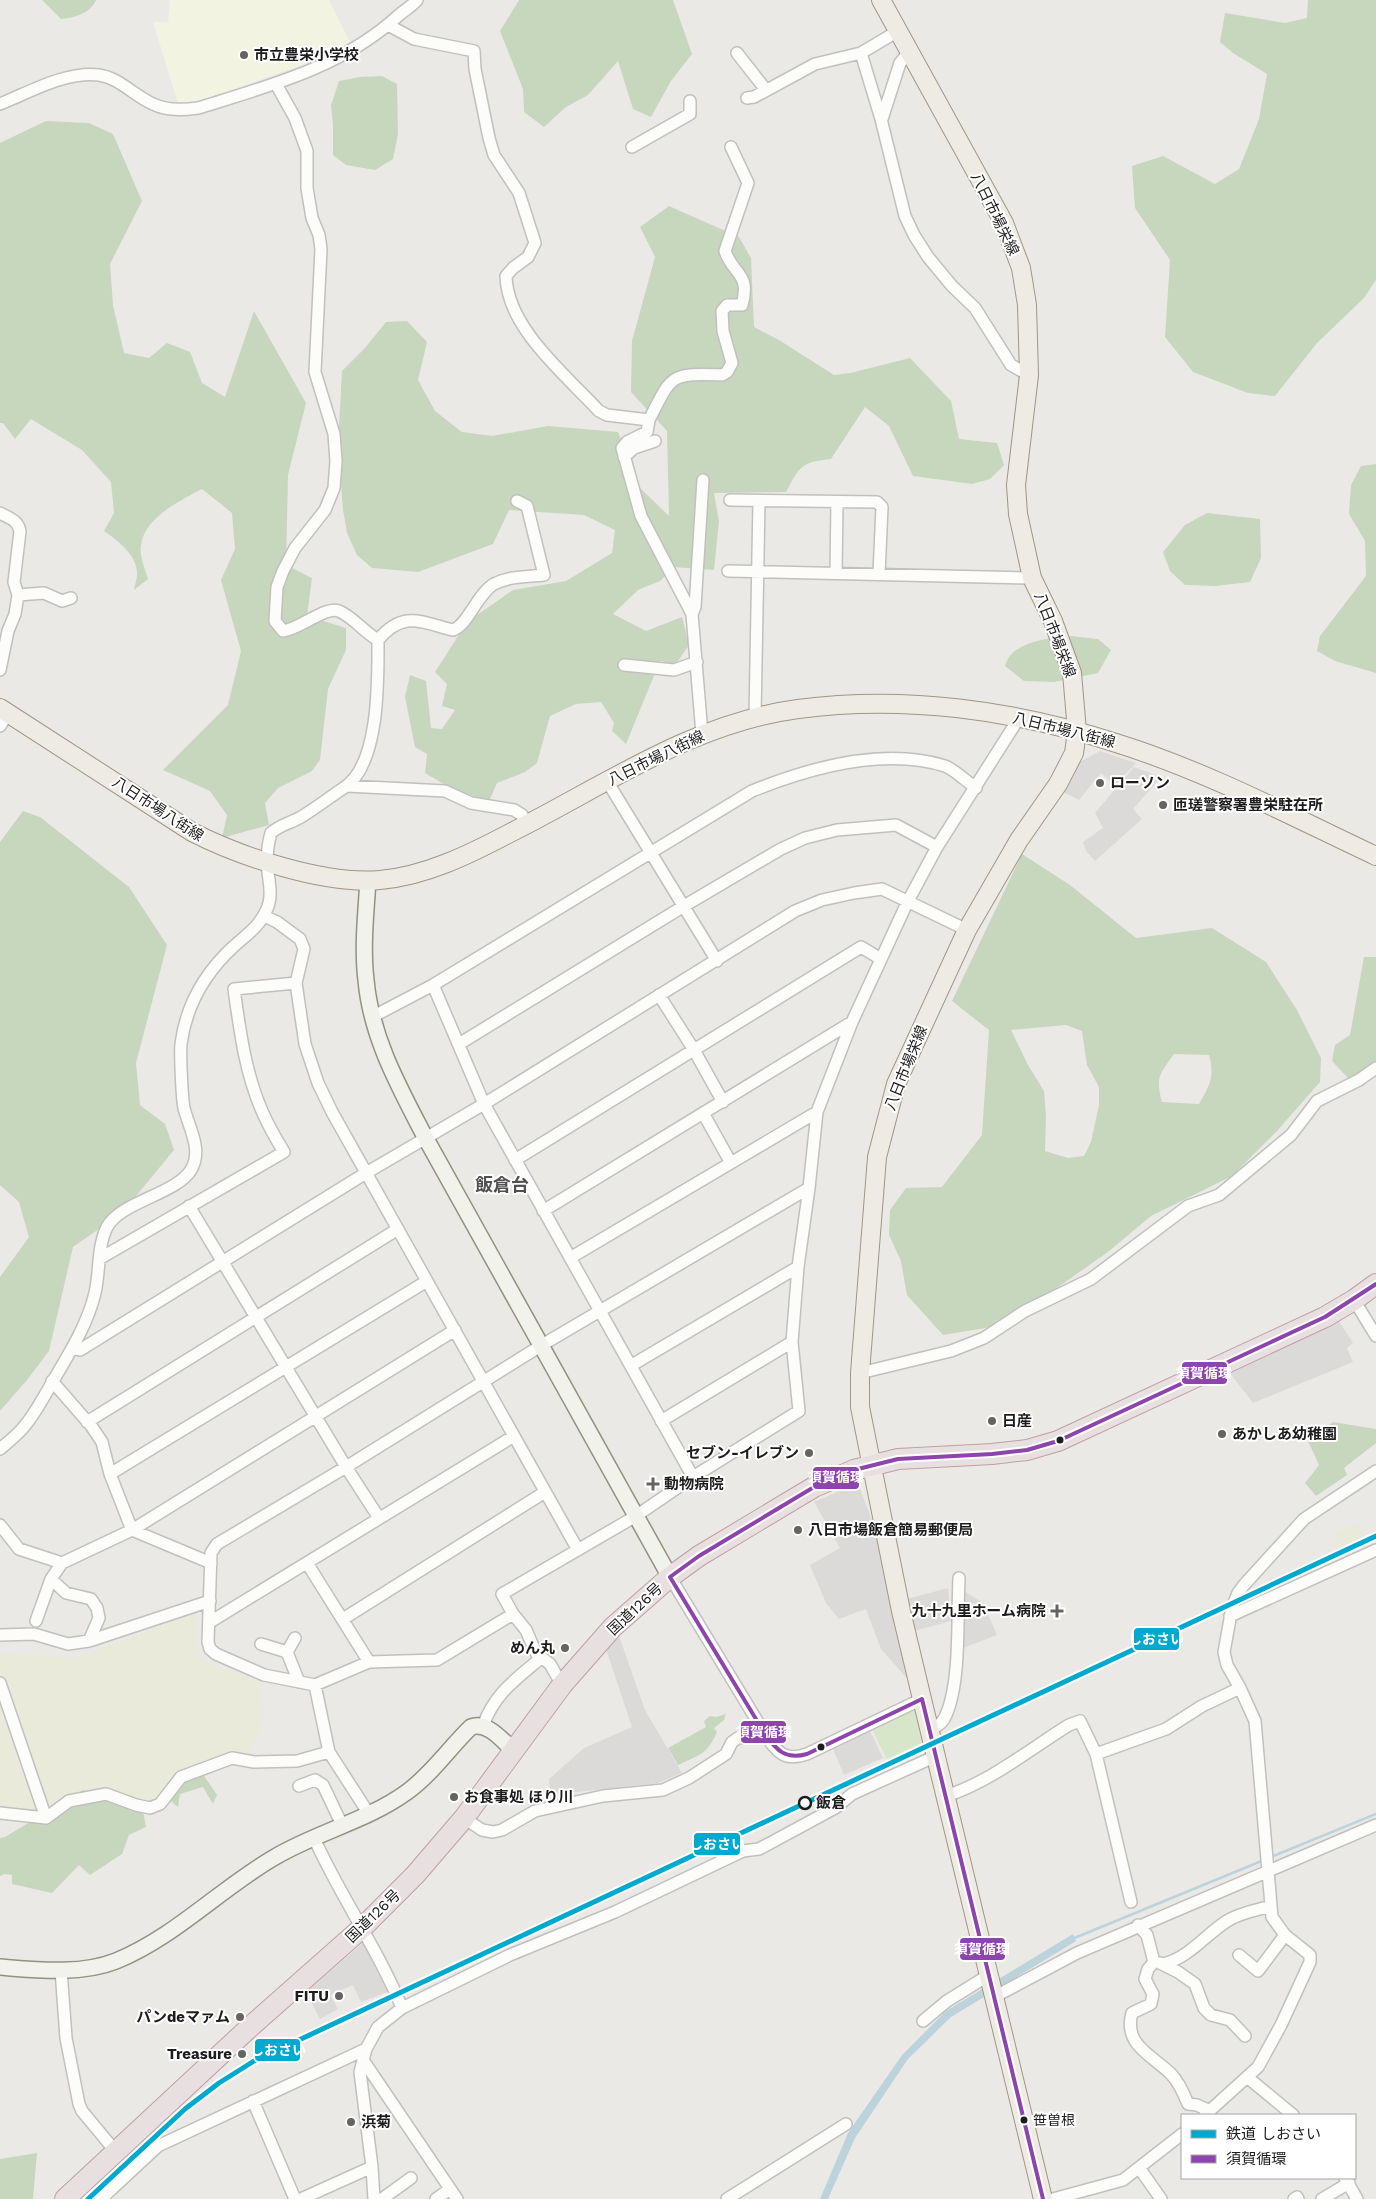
<svg xmlns="http://www.w3.org/2000/svg" width="1376" height="2199" viewBox="0 0 1376 2199" font-family="'Work Sans','Noto Sans JP',sans-serif">
<style>
.education{fill:#f3f3e2}
.farmland{fill:#e9eada}
.grass{fill:#d7e5c8}
.forest{fill:#c6d7be;fill-rule:evenodd}
.parking{fill:#dbdad9}
.water{fill:#bdd3db}
.lines{fill:none;stroke-linecap:round;stroke-linejoin:round}
.stream{stroke:#bdd3db;stroke-width:2.5}
.street-casing{stroke:#c1c0be;stroke-width:14}
.secondary-casing{stroke:#919280;stroke-width:18}
.primary-casing{stroke:#9f9685;stroke-width:20}
.highway-casing{stroke:#bda0a7;stroke-width:22}
.street{stroke:#fcfcfb;stroke-width:11}
.secondary{stroke:#f1f2eb;stroke-width:15}
.primary{stroke:#eeebe5;stroke-width:18}
.highway{stroke:#e8dfe0;stroke-width:20}
.bus-1-casing{stroke:#fff;stroke-width:8}
.bus-1{stroke:#8e44ad;stroke-width:4}
.rail-1-casing{stroke:#fff;stroke-width:9}
.rail-1{stroke:#00a9ce;stroke-width:5}
.poi-dot{fill:#656463;stroke:#fff;stroke-width:2}
.bus-dot{fill:#1d1d1d;stroke:#fff;stroke-width:2}
.stop-dot{fill:#fff;stroke:#1d1d1d;stroke-width:2.5}
.labels{text-anchor:middle;stroke-width:4;stroke-linejoin:round;paint-order:stroke}
.bus-label{font-size:14px;fill:#1d1d1d;stroke:#fff;text-anchor:start}
.poi-label{font-size:15px;font-weight:bold;fill:#1d1d1d;stroke:#fff;text-anchor:start}
.street-label{font-size:15px;fill:#1d1d1d;stroke:#fff}
.stop-label{font-size:15px;font-weight:bold;fill:#1d1d1d;stroke:#fff;text-anchor:start}
.quarter-label{font-size:18px;font-weight:bold;fill:#505050;stroke:#fff}
.line-badge{stroke:#fff;stroke-width:2}
.badge-label{font-size:14px;text-anchor:middle;font-weight:bold;fill:#fff}
</style>
<rect width="100%" height="100%" fill="#ebe9e6"/>
<path class="education" d="M 170,0 L 329,0 L 351,44 L 299,66 L 192,104 L 178,103 L 153,22 L 168,22 Z"/>
<path class="farmland" d="M 1359,1523 L 1364,1536 L 1338,1549 L 1335,1532 Z
M 196,1613 L 199,1659 L 262,1683 L 263,1724 L 246,1756 L 171,1777 L 158,1805 L 36,1815 L 0,1815 L 0,1653 L 76,1658 Z"/>
<path class="grass" d="M 918,1707 L 925,1741 L 887,1759 L 872,1729 L 873,1727 Z"/>
<path class="forest" d="M 42,0 L 96,0 C 91,13 74,18 61,19 Z
M 519,0 L 673,0 L 692,54 L 671,81 L 651,117 L 633,109 L 618,61 L 588,95 L 566,107 L 544,127 L 524,112 L 523,89 L 500,31 Z
M 1308,0 L 1376,0 L 1376,280 L 1364,298 L 1317,343 L 1275,396 L 1248,393 L 1193,372 L 1165,337 L 1170,260 L 1135,208 L 1132,166 L 1163,156 L 1215,184 L 1239,169 L 1259,119 L 1267,74 L 1233,53 L 1220,42 L 1225,13 L 1285,23 L 1307,18 Z
M 382,76 L 397,84 L 398,134 L 393,159 L 375,170 L 346,165 L 333,155 L 333,125 L 331,105 L 339,81 L 360,77 Z
M 46,121 L 89,123 L 113,134 L 142,201 L 110,264 L 113,305 L 124,353 L 149,358 L 167,343 L 190,352 L 202,383 L 225,397 L 254,311 L 306,403 L 288,475 L 286,565 L 312,578 L 307,616 L 346,628 L 346,650 L 328,689 L 320,760 L 312,771 L 278,788 L 265,803 L 269,825 L 222,838 L 227,815 L 210,791 L 163,770 L 228,705 L 241,651 L 221,580 L 235,549 L 232,513 L 202,489 C 181,500 144,518 141,545 C 139,555 145,569 148,579 L 134,590 C 135,585 137,579 137,574 C 138,556 117,540 104,531 L 114,513 L 111,482 L 82,450 L 31,419 L 15,439 L 3,423 L 0,423 L 0,143 Z
M 669,206 L 739,237 L 751,258 L 754,327 L 779,340 L 834,375 L 850,373 L 910,358 L 951,401 L 959,439 L 997,443 L 1004,465 L 990,479 L 972,484 L 913,476 L 889,426 L 865,407 L 831,459 C 801,462 800,466 786,492 L 714,493 L 719,521 L 714,570 L 674,567 L 660,581 L 638,590 L 613,614 L 646,631 L 682,617 L 689,645 L 676,664 L 660,661 L 626,744 L 612,731 L 614,723 L 601,702 L 576,704 L 550,716 L 537,763 L 525,772 L 497,783 L 489,801 L 452,789 L 425,773 L 427,754 L 415,747 L 405,697 L 410,675 L 426,681 L 431,728 L 442,729 L 455,710 L 442,706 L 447,684 L 435,672 L 467,622 L 513,590 L 566,581 L 612,553 L 615,530 L 584,515 L 509,510 L 493,544 L 418,572 L 372,568 L 357,555 L 347,533 L 343,510 L 338,445 L 342,371 L 365,348 L 386,322 L 407,321 L 427,342 L 418,380 L 435,411 L 462,432 L 492,436 L 548,426 L 618,432 L 640,488 L 669,516 L 667,431 L 631,392 L 632,341 L 655,257 L 640,227 Z
M 1376,464 L 1376,673 L 1335,661 L 1317,651 L 1320,636 L 1366,576 L 1365,541 L 1349,514 L 1351,485 L 1361,466 Z
M 1207,513 L 1260,519 L 1261,558 L 1250,582 L 1216,586 L 1185,585 L 1170,571 L 1163,552 L 1185,525 Z
M 1071,636 L 1098,639 L 1111,650 L 1098,673 L 1054,682 L 1024,681 L 1005,666 C 1012,641 1048,638 1071,636 Z
M 23,811 L 40,817 L 129,887 L 167,945 L 136,1063 L 140,1105 L 165,1124 L 174,1150 L 122,1213 L 73,1247 L 49,1351 L 27,1380 L 0,1411 L 0,1277 L 29,1237 L 19,1202 L 0,1185 L 0,842 Z
M 1022,854 L 1070,885 L 1136,938 L 1212,928 L 1266,962 L 1297,1010 L 1321,1058 L 1320,1082 L 1277,1131 L 1232,1176 L 1151,1216 L 1108,1252 L 1004,1325 L 943,1335 L 907,1295 L 901,1261 L 889,1235 L 890,1210 L 906,1188 L 942,1187 L 982,1135 L 989,1030 L 952,1001 ZM 1066,1025 L 1082,1031 L 1087,1065 L 1099,1087 L 1099,1105 L 1091,1142 L 1084,1156 L 1068,1158 L 1045,1151 L 1046,1115 L 1044,1091 L 1028,1065 L 1011,1030 ZM 1174,1054 L 1209,1055 C 1215,1077 1210,1085 1199,1104 L 1162,1102 C 1155,1077 1160,1074 1174,1054 Z
M 1364,957 L 1376,957 L 1376,1062 L 1349,1079 L 1332,1061 L 1335,1045 L 1350,1035 Z
M 1333,1422 L 1376,1429 L 1376,1443 L 1344,1468 L 1347,1475 L 1316,1496 L 1305,1483 L 1319,1465 L 1308,1441 Z
M 726,1714 L 724,1720 L 714,1728 L 717,1732 C 707,1755 699,1755 678,1765 L 668,1748 L 706,1727 L 704,1721 L 710,1716 L 716,1717 Z
M 202,1773 L 217,1795 L 213,1804 L 203,1787 L 180,1794 L 178,1807 L 171,1801 L 167,1788 Z
M 83,1790 L 143,1811 L 146,1827 L 129,1835 L 122,1854 L 90,1875 L 79,1865 L 52,1893 L 12,1884 L 12,1875 L 5,1874 L 0,1876 L 0,1838 L 5,1837 Z
M 37,2153 L 33,2199 L 0,2199 L 0,2159 Z"/>
<path class="parking" d="M 1100,751 L 1136,763 L 1115,785 L 1101,773 L 1079,800 L 1061,791 L 1078,763 Z
M 1134,767 L 1161,777 L 1133,809 L 1142,819 L 1095,861 L 1086,851 L 1083,842 L 1103,828 L 1095,813 Z
M 1338,1320 L 1353,1343 L 1347,1348 L 1353,1362 L 1253,1403 L 1229,1372 Z
M 851,1486 L 860,1489 L 871,1518 L 884,1562 L 911,1683 L 881,1649 L 866,1609 L 839,1619 L 826,1603 L 810,1565 L 840,1548 L 814,1502 Z
M 948,1588 L 951,1621 L 910,1632 L 903,1600 Z
M 961,1589 L 983,1603 L 997,1635 L 958,1650 Z
M 619,1636 L 645,1710 L 682,1773 L 658,1783 L 550,1795 L 549,1779 L 584,1748 L 632,1727 L 606,1649 Z
M 870,1731 L 883,1758 L 844,1775 L 832,1747 Z
M 363,1943 L 390,1991 L 361,2002 L 353,1985 L 330,1995 L 338,2009 L 320,2019 L 306,1992 Z"/>
<path class="water" d="M 1073,1934 L 1076,1941 L 951,2017 L 908,2059 L 855,2138 L 828,2199 L 820,2199 L 848,2133 L 902,2055 L 946,2011 Z"/>
<g class="lines">
<path class="stream" d="M 1271,1857 L 1376,1814
M 1072,1939 L 1264,1860"/>
<g class="street-casing">
<path id="street" d="M 388,25 L 414,39 L 474,51 L 475,69 L 489,138 L 494,155 L 519,193 L 535,243 L 528,257 L 513,268 L 506,276 C 507,328 566,375 599,411 L 607,415 L 649,420 L 647,432 L 627,442 L 622,448 L 641,516 L 692,614 L 702,734
M 737,53 L 766,90
M 861,53 L 881,119 L 905,216 L 914,235 L 928,257 L 952,286 L 975,308 L 1011,365 L 1029,375
M 276,84 L 295,118 L 307,151 L 307,188 L 312,218 L 319,235 L 321,249 L 315,372 L 334,434 L 336,461 L 334,488 L 325,510 L 295,548 L 283,571 L 277,587 L 275,621 L 283,631 C 300,629 325,606 339,611 C 353,617 364,632 378,640
M 747,98 L 754,97 L 815,64 L 861,53 L 898,31
M 0,104 C 30,92 66,71 99,75 C 120,78 134,96 153,104 C 167,111 183,110 198,108 C 269,86 343,67 399,15 C 405,10 412,6 417,0
M 882,119 L 900,63 L 909,52
M 632,147 L 690,114 L 690,101
M 649,420 C 672,375 669,373 722,375 L 727,372 L 732,363 L 723,331 L 722,311 L 727,305 L 742,305 C 751,273 733,275 725,251 L 748,183 L 731,147
M 624,457 L 634,448 L 655,441
M 730,500 L 877,502 L 882,507 L 879,574
M 0,513 C 9,518 18,520 20,531 L 14,582 L 18,595 L 15,614 L 8,631 L 0,670
M 728,571 L 1032,578
M 836,573 L 837,502
M 18,595 L 44,593 L 62,601 L 71,598
M 692,614 L 695,607 L 703,480
M 624,665 L 674,670 L 697,662
M 755,717 L 759,501
M 0,726 L 8,713
M 607,781 L 717,961
M 347,786 L 445,791 L 471,803 L 514,810 L 522,815 L 528,824
M 264,916 L 277,922 L 300,939 L 304,949 L 296,983 L 305,1044 L 318,1083 L 332,1112 L 578,1550
M 433,985 L 484,1104 L 693,1477
M 659,995 L 694,1050 L 723,1102
M 372,1017 L 433,985 L 752,791 C 809,768 884,747 945,766 C 955,770 967,782 976,788
M 459,1044 L 684,906 L 781,849 L 805,838 L 837,830 L 896,825 L 937,847
M 703,1113 L 731,1163
M 515,1160 L 861,947 L 881,959
M 189,1206 L 346,1467 L 379,1518
M 543,1211 L 852,1022
M 570,1258 L 817,1112
M 99,1259 L 284,1152 C 276,1139 268,1125 262,1111 C 245,1072 240,1031 234,989 L 296,983
M 1354,1300 L 1376,1336
M 72,1348 L 80,1350 L 366,1173 L 484,1104 L 795,911 L 822,900 L 854,893 L 882,889 L 967,930
M 632,1365 L 798,1267
M 860,1373 L 951,1351 L 984,1338 L 1025,1311 L 1091,1279 L 1188,1206 L 1219,1195 L 1291,1135 L 1317,1101 L 1359,1080 L 1376,1068
M 52,1381 L 92,1427 L 102,1442 L 110,1474 L 132,1530 L 211,1563
M 661,1421 L 792,1342
M 87,1422 L 398,1229
M 0,1449 C 7,1443 16,1436 22,1429 C 33,1417 41,1402 49,1388 C 66,1358 87,1327 95,1293 C 100,1272 97,1247 107,1227 C 120,1202 176,1194 191,1170 C 203,1150 189,1128 184,1108 C 182,1099 180,1054 181,1044 C 186,1006 205,973 233,947 C 245,936 259,927 266,911 C 274,896 268,879 267,863 C 267,854 268,843 271,833 C 279,825 291,823 301,817 C 316,808 330,797 345,787 C 380,763 378,678 378,640 C 403,610 421,622 453,630 C 468,625 477,594 494,584 C 509,576 527,577 544,575 L 527,506 L 517,501
M 110,1474 L 427,1281
M 0,1525 L 19,1549 L 62,1563
M 307,1563 L 369,1662
M 670,1577 L 765,1734 C 777,1752 784,1762 807,1754 L 922,1699
M 513,1614 L 437,1660 L 369,1662 L 315,1685 L 264,1675 L 216,1654 L 210,1649 L 208,1642 L 211,1553 L 217,1544 L 346,1467 L 542,1345 L 809,1188
M 1230,1616 L 1376,1550
M 343,1619 L 545,1492
M 36,1621 L 51,1579 L 62,1563 L 132,1530 L 455,1330
M 210,1622 L 514,1436
M 0,1635 L 34,1634 L 68,1644 L 89,1641 L 99,1618 L 97,1608 L 91,1599 L 66,1593 L 51,1579
M 295,1638 L 287,1652 L 299,1682
M 89,1641 L 210,1601
M 261,1644 L 287,1652
M 0,1683 L 46,1818
M 315,1685 L 329,1752 L 369,1814
M 562,1685 L 550,1664 L 536,1653 L 526,1630 L 513,1614 L 502,1594 L 636,1516 L 693,1477 L 799,1411 L 792,1342 L 798,1267 L 809,1188 L 817,1112 L 852,1022 L 907,903 L 937,847 L 1019,718
M 483,1726 C 494,1694 516,1679 541,1658
M 930,1730 C 937,1727 943,1723 946,1715 C 961,1681 957,1616 959,1578
M 1096,1754 L 1166,1729 L 1202,1706 L 1240,1688
M 299,1786 L 315,1780 L 323,1785 L 343,1827
M 946,1796 C 990,1782 1030,1749 1069,1725 L 1080,1721 L 1096,1754 L 1131,1902
M 0,1813 L 46,1818 L 69,1801 L 106,1794 L 136,1805 L 150,1808 L 160,1804 L 181,1777 L 232,1758 L 254,1762 L 297,1761 L 329,1752
M 464,1818 L 482,1830 L 493,1832 L 502,1830 L 535,1811 L 603,1796 L 663,1790 L 689,1778 L 726,1754 L 732,1742 L 738,1738 L 765,1734
M 314,1838 C 340,1896 378,1949 402,2008
M 1138,1925 L 1147,1935 L 1154,1962 L 1148,1969 L 1145,1979 L 1153,1994 L 1151,2004 L 1132,2013 C 1123,2045 1152,2055 1171,2074 C 1179,2082 1184,2094 1188,2104 L 1197,2105 L 1210,2111
M 1239,1955 L 1258,1971 L 1285,1935
M 1160,1963 L 1178,1972 L 1195,1984 L 1204,2008 L 1211,2015 L 1230,2020 L 1245,2036
M 1163,1964 C 1189,1958 1205,1935 1227,1921 C 1239,1913 1257,1910 1271,1906
M 61,1970 L 66,2038 L 79,2104 L 82,2111 L 116,2152
M 994,1997 L 1077,1953 L 1376,1825
M 923,2021 L 947,2001 L 989,1975
M 363,2060 L 457,2199
M 1247,2077 L 1293,2115
M 253,2101 L 295,2199
M 1205,2115 L 1258,2067 L 1281,2025 L 1310,1962 L 1310,1955 L 1285,1935 L 1272,1917 L 1255,1721 L 1240,1688 L 1227,1665 L 1224,1652 L 1232,1608 L 1238,1593 L 1244,1585 L 1304,1519 L 1376,1471
M 1140,2169 L 1161,2199
M 1345,2178 L 1357,2199
M 101,2199 L 158,2146 L 366,2049
M 301,2199 L 372,2167
M 374,2199 L 372,2167 L 360,2072 L 366,2049 L 378,2027 L 402,2008 L 510,1955 L 615,1912 L 743,1851 L 759,1849 L 835,1808 L 852,1794 L 936,1756
M 382,2199 L 411,2178
M 436,2199 L 450,2189
M 727,2199 L 846,2124
M 1053,2199 L 1123,2180 L 1182,2134
M 1294,2199 L 1297,2197 L 1298,2199
M 1322,2199 L 1349,2183"/>
</g>
<g class="secondary-casing">
<path id="secondary" d="M 368,880 C 366,913 362,947 366,980 C 371,1037 399,1087 425,1137 L 670,1577
M 0,1967 C 37,1970 81,1975 116,1961 C 175,1937 221,1888 275,1857 C 317,1832 367,1821 407,1792 C 432,1774 449,1748 471,1727 C 487,1721 502,1740 513,1750"/>
</g>
<g class="primary-casing">
<path id="primary" d="M 881,0 L 1004,223 L 1021,268 L 1027,305 L 1029,375 L 1016,485 L 1018,514 L 1032,578 L 1053,621 L 1072,673 L 1077,731 L 1074,753 L 1058,784 L 1019,840 L 967,930 L 896,1084 L 877,1157 L 860,1373 L 860,1407 L 901,1611 L 922,1699 L 1043,2199
M 0,708 L 192,832 C 241,857 325,885 380,880 C 426,876 470,854 510,833 C 604,786 692,723 798,709 C 904,695 1015,710 1116,743 C 1206,771 1291,816 1376,856"/>
</g>
<g class="highway-casing">
<path id="highway" d="M 65,2199 L 250,2027 L 363,1927 L 415,1875 L 464,1818 L 562,1685 L 613,1627 L 670,1577 L 699,1556 L 814,1487 L 854,1470 L 898,1459 L 992,1454 L 1027,1450 L 1058,1441 L 1325,1317 L 1354,1300 L 1376,1284"/>
</g>
<use href="#street" class="street"/>
<use href="#secondary" class="secondary"/>
<use href="#primary" class="primary"/>
<use href="#highway" class="highway"/>
<g class="bus-1-casing">
<path id="bus-1" d="M 670,1577 L 699,1556 L 814,1487 L 854,1470 L 898,1459 L 992,1454 L 1027,1450 L 1058,1441 L 1325,1317 L 1376,1284
M 670,1577 L 765,1734 C 777,1751 786,1760 807,1754 L 922,1699
M 922,1699 L 1043,2199"/>
</g>
<use href="#bus-1" class="bus-1"/>
<g class="rail-1-casing">
<path id="rail-1" d="M 88,2199 L 185,2109 L 219,2083 L 254,2061 L 1376,1536"/>
</g>
<use href="#rail-1" class="rail-1"/>
</g>
<g class="poi-dot">
<circle cx="244" cy="55" r="5"/>
<circle cx="1100" cy="783" r="5"/>
<circle cx="1163" cy="805" r="5"/>
<circle cx="992" cy="1421" r="5"/>
<circle cx="1222" cy="1434" r="5"/>
<circle cx="809" cy="1453" r="5"/>
<path d="M650.5 1476.5h5v5h5v5h-5v5h-5v-5h-5v-5h5z"/>
<circle cx="798" cy="1530" r="5"/>
<path d="M1054.5 1603.5h5v5h5v5h-5v5h-5v-5h-5v-5h5z"/>
<circle cx="565" cy="1648" r="5"/>
<circle cx="454" cy="1797" r="5"/>
<circle cx="339" cy="1996" r="5"/>
<circle cx="240" cy="2017" r="5"/>
<circle cx="242" cy="2054" r="5"/>
<circle cx="351" cy="2122" r="5"/>
</g>
<g class="bus-dot">
<circle cx="1060" cy="1440" r="4.5"/>
<circle cx="821" cy="1747" r="4.5"/>
<circle cx="1024" cy="2120" r="4.5"/>
</g>
<circle class="stop-dot" cx="805" cy="1803" r="6"/>
<g class="labels">
<g class="bus-label">
<text x="1033" y="2125">笹曽根</text>
</g>
<g class="poi-label">
<text x="254" y="60">市立豊栄小学校</text>
<text x="1110" y="788">ローソン</text>
<text x="1173" y="810">匝瑳警察署豊栄駐在所</text>
<text x="1002" y="1426">日産</text>
<text x="1232" y="1439">あかしあ幼稚園</text>
<text x="799" y="1458" text-anchor="end">セブン-イレブン</text>
<text x="664" y="1489">動物病院</text>
<text x="808" y="1535">八日市場飯倉簡易郵便局</text>
<text x="1046" y="1616" text-anchor="end">九十九里ホーム病院</text>
<text x="555" y="1653" text-anchor="end">めん丸</text>
<text x="464" y="1802">お食事処 ほり川</text>
<text x="329" y="2001" text-anchor="end">FITU</text>
<text x="230" y="2022" text-anchor="end">パンdeマァム</text>
<text x="232" y="2059" text-anchor="end">Treasure</text>
<text x="361" y="2127">浜菊</text>
</g>
<g class="street-label">
<text transform="translate(995 214) rotate(64)" y="5">八日市場栄線</text>
<text transform="translate(1055 635) rotate(69)" y="5">八日市場栄線</text>
<text transform="translate(1064 730) rotate(14)" y="5">八日市場八街線</text>
<text transform="translate(656 758) rotate(-26)" y="5">八日市場八街線</text>
<text transform="translate(158 809) rotate(33)" y="5">八日市場八街線</text>
<text transform="translate(906 1068) rotate(-68)" y="5">八日市場栄線</text>
<text transform="translate(635 1609) rotate(-43)" y="5">国道126号</text>
<text transform="translate(373 1916) rotate(-44)" y="5">国道126号</text>
</g>
<g class="stop-label">
<text x="816" y="1808">飯倉</text>
</g>
<g class="quarter-label">
<text x="502" y="1191">飯倉台</text>
</g>
</g>
<g class="line-badge">
<rect x="1181" y="1361" width="47" height="24" rx="5" fill="#8e44ad"/>
<rect x="812" y="1466" width="48" height="24" rx="5" fill="#8e44ad"/>
<rect x="1133" y="1627" width="47" height="24" rx="5" fill="#00a9ce"/>
<rect x="740" y="1720" width="47" height="24" rx="5" fill="#8e44ad"/>
<rect x="693" y="1832" width="48" height="24" rx="5" fill="#00a9ce"/>
<rect x="959" y="1937" width="47" height="24" rx="5" fill="#8e44ad"/>
<rect x="254" y="2038" width="47" height="24" rx="5" fill="#00a9ce"/>
</g>
<g class="badge-label">
<text x="1204" y="1378">須賀循環</text>
<text x="836" y="1482">須賀循環</text>
<text x="1156" y="1644">しおさい</text>
<text x="764" y="1737">須賀循環</text>
<text x="717" y="1849">しおさい</text>
<text x="982" y="1954">須賀循環</text>
<text x="278" y="2055">しおさい</text>
</g>
<rect x="1181" y="2114" width="175" height="65" fill="#ffffff" stroke="#a5a5a5"/>
<rect x="1191" y="2130" width="25" height="8" fill="#00a9ce" stroke="#a5a5a5"/>
<text x="1226" y="2139" font-size="15" fill="#1d1d1d">鉄道 しおさい</text>
<rect x="1191" y="2155" width="25" height="8" fill="#8e44ad" stroke="#a5a5a5"/>
<text x="1226" y="2164" font-size="15" fill="#1d1d1d">須賀循環</text>
</svg>
